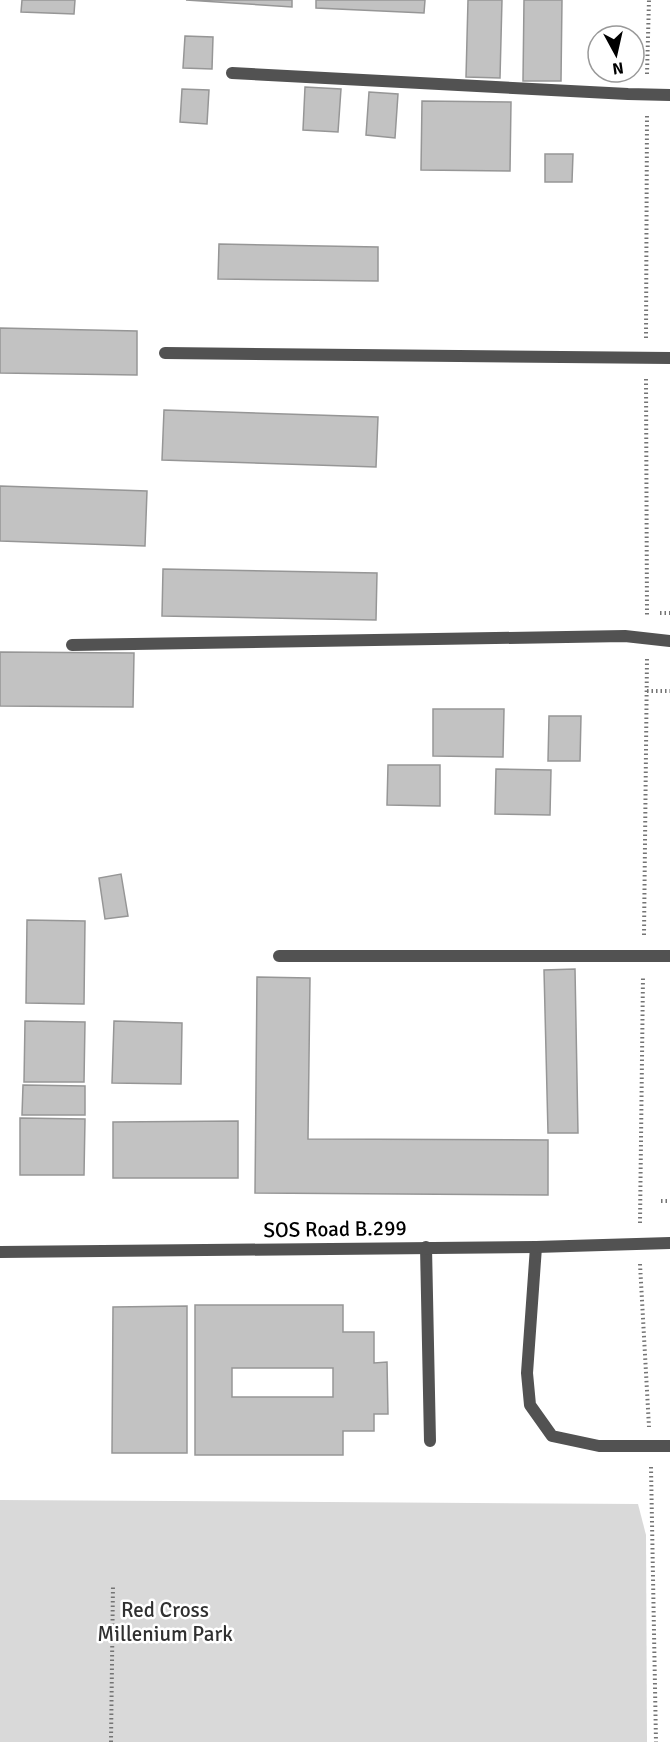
<svg xmlns="http://www.w3.org/2000/svg" width="670" height="1742" viewBox="0 0 670 1742" font-family="Signika,sans-serif">
<style>
.green{fill:#d9d9d9}
.building{fill:#c2c2c2;stroke:#969696;stroke-width:1.5;fill-rule:evenodd}
.lines{fill:none;stroke-linecap:round;stroke-linejoin:round}
.path{stroke:#747474;stroke-width:4;stroke-dasharray:1.5 3;stroke-linecap:butt}
.service{stroke:#525252;stroke-width:12}
.minor{stroke:#525252;stroke-width:12}
.labels{text-anchor:middle;stroke-width:5;stroke-linejoin:round;paint-order:stroke}
.street-label{font-size:21px;fill:#000;stroke:#fff}
.park-label{font-size:21px;fill:#303030;stroke:#fff}
</style>
<rect width="100%" height="100%" fill="#fff"/>
<path class="green" d="M 0,1500 L 638,1504 L 646,1535 L 647,1742 L 0,1742 Z"/>
<path class="building" d="M 22,0 L 75,0 L 74,14 L 21,12 Z
M 186,0 L 292,0 L 292,7 Z
M 316,0 L 425,0 L 424,13 L 316,8 Z
M 468,0 L 502,0 L 500,78 L 466,77 Z
M 524,0 L 562,0 L 561,81 L 523,81 Z
M 185,36 L 213,37 L 212,69 L 183,68 Z
M 305,87 L 341,89 L 338,132 L 303,130 Z
M 182,89 L 209,90 L 207,124 L 180,122 Z
M 369,92 L 398,94 L 395,138 L 366,135 Z
M 422,101 L 511,102 L 510,171 L 421,170 Z
M 545,154 L 573,154 L 572,182 L 545,182 Z
M 219,244 L 378,247 L 378,281 L 218,279 Z
M 0,328 L 137,331 L 137,375 L 0,373 Z
M 164,410 L 378,417 L 376,467 L 162,460 Z
M 0,486 L 147,491 L 145,546 L 0,541 Z
M 163,569 L 377,573 L 376,620 L 162,616 Z
M 0,652 L 134,653 L 133,707 L 0,706 Z
M 433,709 L 504,709 L 503,757 L 433,756 Z
M 549,716 L 581,716 L 580,761 L 548,761 Z
M 388,765 L 440,765 L 440,806 L 387,805 Z
M 496,769 L 551,770 L 550,815 L 495,814 Z
M 121,874 L 128,916 L 105,919 L 99,878 Z
M 27,920 L 85,921 L 84,1004 L 26,1003 Z
M 575,969 L 578,1133 L 548,1133 L 544,970 Z
M 257,977 L 310,978 L 308,1139 L 548,1140 L 548,1195 L 255,1193 Z
M 25,1021 L 85,1022 L 84,1082 L 24,1082 Z
M 114,1021 L 182,1023 L 181,1084 L 112,1083 Z
M 23,1085 L 85,1086 L 85,1115 L 22,1115 Z
M 20,1118 L 85,1119 L 84,1175 L 20,1175 Z
M 238,1121 L 238,1178 L 113,1178 L 113,1122 Z
M 195,1305 L 343,1305 L 343,1332 L 374,1332 L 374,1363 L 387,1362 L 388,1414 L 374,1414 L 374,1431 L 343,1431 L 343,1455 L 195,1455 ZM 232,1368 L 333,1368 L 333,1397 L 232,1397 Z
M 187,1306 L 187,1453 L 112,1453 L 113,1307 Z"/>
<g class="lines">
<path class="path" d="M 647,74 L 649,0
M 646,338 L 647,115
M 646,379 L 647,617
M 660,613 L 670,613
M 647,691 L 670,691
M 644,935 L 647,658
M 661,1201 L 670,1201
M 640,1223 L 643,976
M 640,1264 L 649,1427
M 651,1467 L 656,1742
M 111,1742 L 113,1585"/>
<path class="service" d="M 232,73 L 628,94 L 670,95
M 165,353 L 670,358
M 279,956 L 670,956
M 426,1247 L 430,1441
M 536,1247 L 527,1373 L 530,1405 L 552,1436 L 599,1446 L 670,1446"/>
<path class="minor" d="M 72,645 L 625,636 L 670,641
M 0,1252 L 536,1247 L 670,1243"/>
</g>
<g class="labels">
<g class="street-label">
<text transform="translate(335 1229) rotate(-1)" y="7">SOS Road B.299</text>
</g>
<g class="park-label">
<text x="165" y="1617">Red Cross<tspan x="165" dy="24">Millenium Park</tspan></text>
</g>
</g>
<g transform="translate(616 54) rotate(172)"><circle r="28" fill="#ffffff" stroke="#999999" stroke-width="1.5"/>
<path d="M0-4.5L10 22L0 15L-10 22Z" fill="#000000"/>
<text y="-9" font-size="16" font-weight="bold" text-anchor="middle" fill="#000000">N</text>
</g>
</svg>
